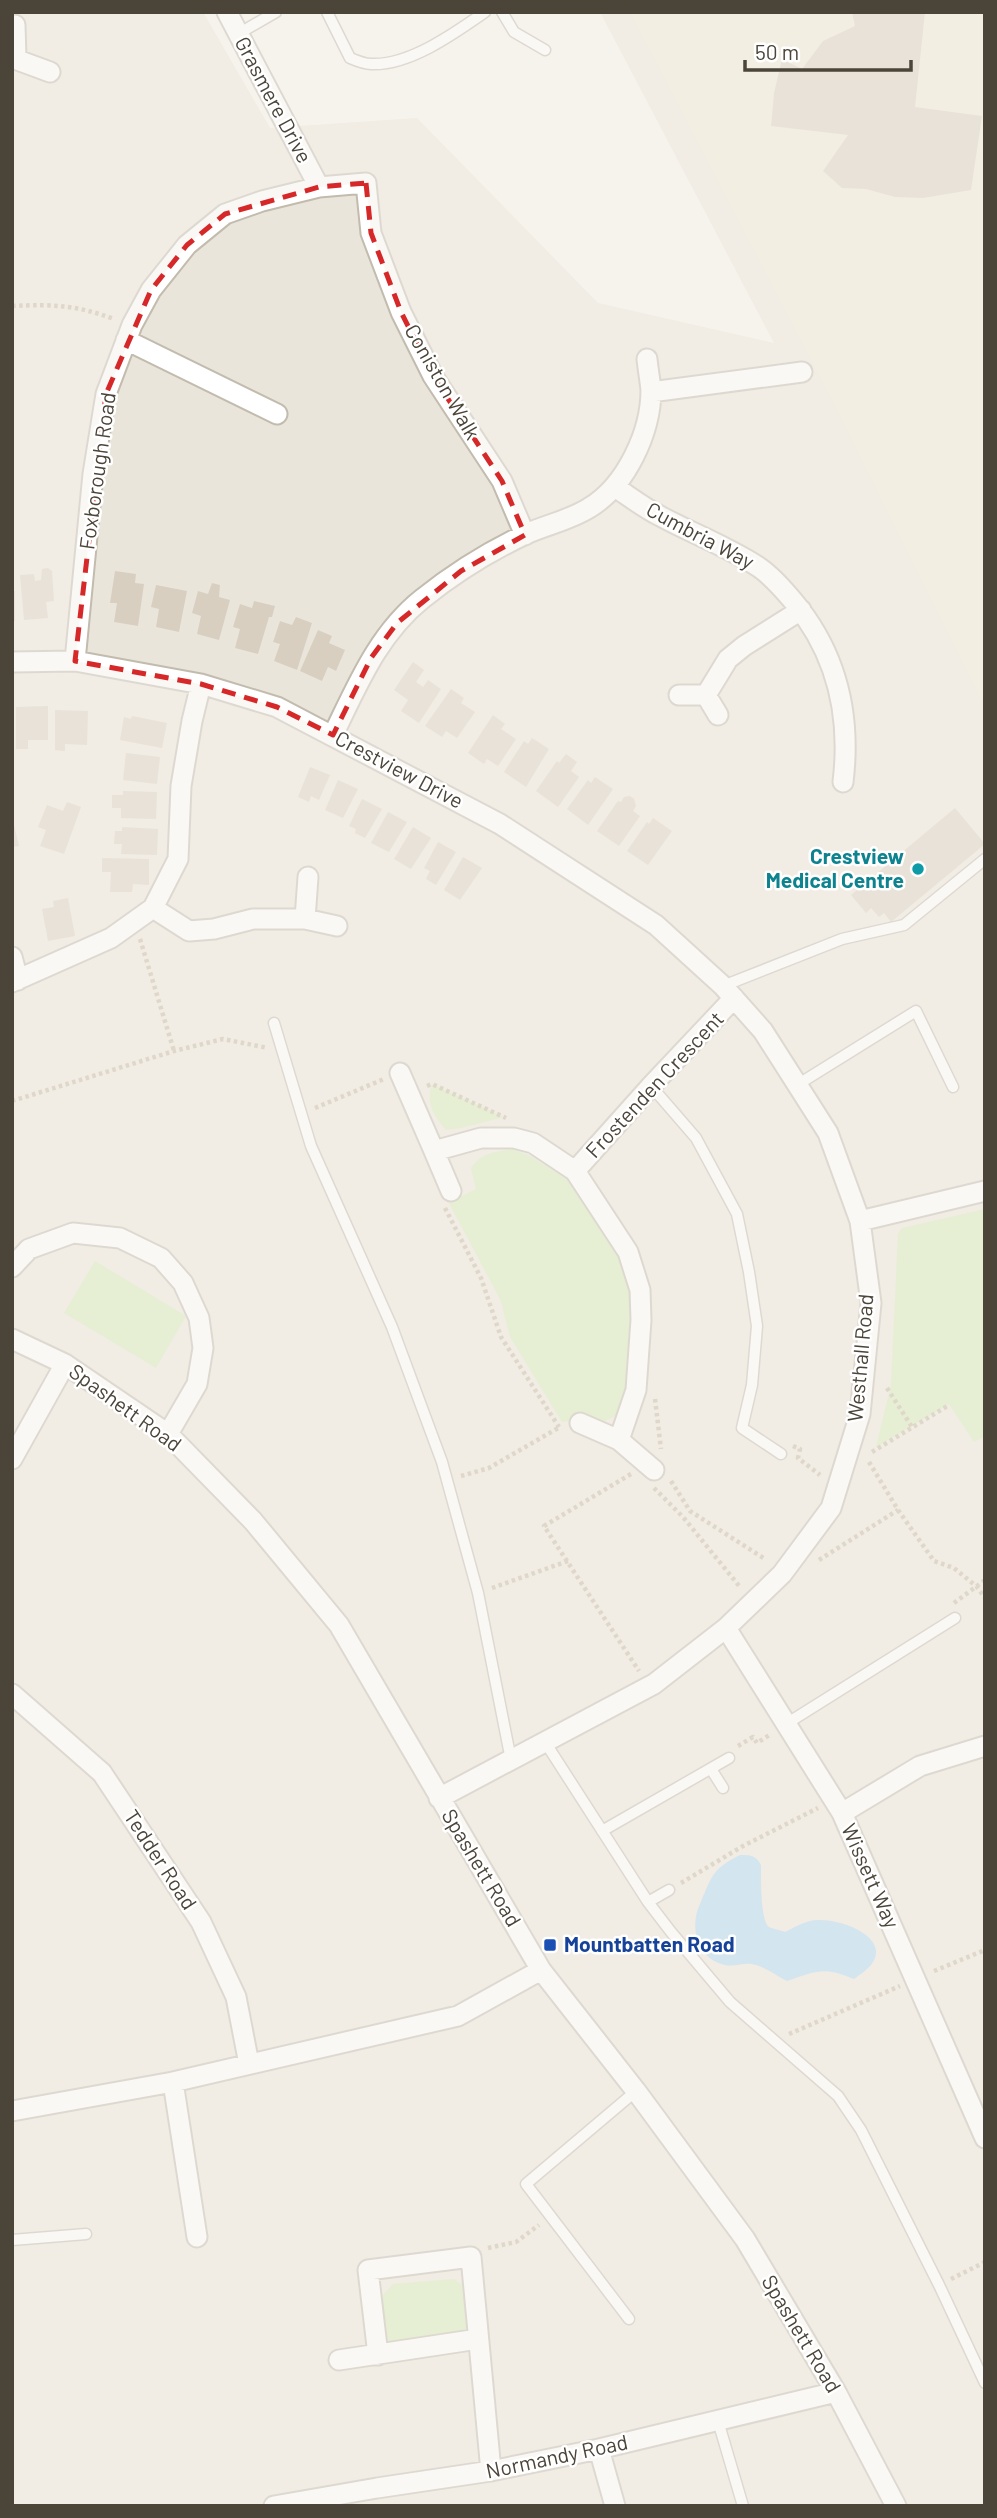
<svg xmlns="http://www.w3.org/2000/svg" width="997" height="2518" viewBox="0 0 997 2518" font-family="Barlow,sans-serif">
<style>
.residential{fill:#eae5da}
.education{fill:#efe8d6}
.green{fill:#d2eab5}
.water{fill:#a9d4f2}
.building{fill:#d8cfc1}
.lines{fill:none;stroke-linecap:round;stroke-linejoin:round}
.lane-casing{stroke:#c2bbae;stroke-width:13}
.street-casing{stroke:#c2bbae;stroke-width:23}
.path{stroke:#c4b79f;stroke-width:4.5;stroke-dasharray:3.5 3.5;stroke-linecap:butt}
.lane{stroke:#fff;stroke-width:10}
.street{stroke:#fff;stroke-width:19}
.marked{fill:none;stroke:#d62828;stroke-width:5;stroke-dasharray:14 9;stroke-linejoin:round}
.culture-dot{fill:#0f9aa8;stroke:#fff;stroke-width:2.5}
.transit-dot{fill:#1a4fb4;stroke:#fff;stroke-width:2.5}
.labels{text-anchor:middle;stroke-width:5;stroke-linejoin:round;paint-order:stroke}
.street-label{font-size:21px;fill:#4b4439;stroke:#fff}
.culture-label{font-size:21px;font-weight:bold;fill:#0d838f;stroke:#fff;text-anchor:end}
.transit-label{font-size:21px;font-weight:bold;fill:#164399;stroke:#fff;text-anchor:start}
</style>
<rect width="100%" height="100%" fill="#f6f3ec"/>
<path class="residential" d="M 12,12 L 203,12 L 270,128 L 417,118 L 598,303 L 774,343 L 600,12 L 985,12 L 985,2506 L 12,2506 Z"/>
<path class="education" d="M 630,12 L 985,12 L 985,707 L 829,394 Z"/>
<path class="green" d="M 432,1084 L 504,1117 L 461,1128 L 446,1130 C 433,1114 426,1105 432,1084 Z
M 513,1149 L 530,1156 L 571,1182 L 617,1243 L 634,1291 L 633,1367 L 619,1414 L 603,1422 L 587,1419 L 562,1422 L 510,1337 L 501,1301 L 449,1203 L 476,1189 L 471,1168 C 481,1153 495,1152 513,1149 Z
M 985,1209 L 985,1436 L 974,1442 L 949,1404 L 876,1447 L 891,1385 L 898,1234 L 902,1228 Z
M 95,1261 L 186,1316 L 156,1368 L 64,1313 Z
M 454,2279 L 465,2287 L 470,2329 L 459,2338 L 394,2349 L 387,2343 L 382,2296 L 393,2284 Z"/>
<path class="water" d="M 740,1855 C 750,1855 756,1855 761,1865 C 761,1877 760,1920 769,1927 C 773,1929 780,1930 785,1932 C 793,1928 802,1923 810,1921 C 832,1915 894,1935 871,1965 C 867,1970 859,1975 854,1979 C 824,1966 816,1971 787,1981 C 777,1976 764,1966 752,1964 C 743,1963 734,1967 725,1965 C 697,1959 689,1927 700,1904 C 712,1876 712,1869 740,1855 Z"/>
<path class="building" d="M 852,12 L 925,12 L 915,107 L 982,116 L 971,190 L 923,198 L 895,197 L 866,189 L 842,188 L 823,171 L 848,135 L 771,126 L 774,93 L 782,59 L 802,69 L 823,41 L 855,26 Z
M 48,568 L 52,571 L 54,601 L 46,602 L 48,618 L 24,620 L 20,575 L 34,574 L 35,581 L 41,580 L 42,569 Z
M 115,571 L 136,574 L 135,583 L 144,584 L 138,626 L 114,622 L 117,603 L 110,603 Z
M 212,583 L 220,585 L 219,597 L 230,600 L 219,640 L 197,634 L 201,616 L 192,613 L 198,591 L 208,594 Z
M 156,585 L 187,591 L 179,632 L 156,627 L 159,609 L 151,607 Z
M 12,591 L 15,591 L 15,621 L 12,621 Z
M 254,601 L 275,606 L 272,617 L 269,617 L 258,654 L 235,648 L 240,629 L 233,627 L 240,604 L 252,608 Z
M 296,617 L 312,623 L 297,670 L 274,661 L 280,644 L 273,642 L 280,621 L 292,625 Z
M 318,630 L 332,636 L 329,643 L 345,650 L 336,671 L 328,667 L 322,681 L 300,671 Z
M 413,662 L 424,670 L 416,682 L 423,687 L 428,680 L 441,689 L 419,723 L 401,711 L 408,700 L 394,690 Z
M 451,689 L 464,698 L 461,703 L 475,712 L 457,738 L 446,731 L 442,737 L 425,726 Z
M 48,706 L 48,740 L 28,740 L 28,749 L 16,749 L 16,707 Z
M 55,710 L 88,711 L 87,745 L 65,744 L 65,751 L 55,750 Z
M 493,715 L 505,724 L 501,729 L 516,739 L 498,766 L 487,759 L 484,764 L 468,753 Z
M 132,716 L 167,723 L 162,748 L 120,740 L 124,717 L 131,719 Z
M 532,738 L 549,749 L 526,787 L 504,772 L 524,741 L 528,744 Z
M 126,753 L 160,757 L 157,784 L 123,780 Z
M 566,754 L 577,762 L 571,771 L 579,777 L 558,807 L 536,791 L 557,761 L 559,763 Z
M 310,767 L 330,775 L 319,800 L 311,796 L 309,802 L 298,797 Z
M 595,777 L 613,789 L 588,825 L 567,809 L 588,780 L 591,783 Z
M 338,780 L 358,789 L 343,818 L 325,810 Z
M 123,791 L 157,792 L 156,819 L 121,818 L 121,808 L 112,808 L 112,795 L 123,795 Z
M 630,796 L 634,799 L 636,806 L 633,811 L 640,816 L 619,846 L 597,831 L 618,801 L 621,802 L 624,797 Z
M 362,799 L 382,809 L 365,838 L 355,833 L 356,829 L 349,826 Z
M 67,802 L 81,807 L 64,854 L 40,846 L 46,830 L 38,827 L 47,805 L 63,811 Z
M 955,808 L 985,844 L 891,922 L 884,913 L 879,917 L 871,908 L 866,913 L 851,895 Z
M 388,812 L 407,822 L 389,852 L 371,843 Z
M 12,816 L 19,846 L 12,847 Z
M 653,818 L 672,831 L 648,865 L 627,851 L 647,822 L 649,824 Z
M 122,827 L 158,829 L 157,855 L 121,854 L 122,844 L 114,844 L 115,831 L 122,831 Z
M 413,827 L 431,838 L 411,869 L 394,859 Z
M 438,842 L 456,852 L 436,885 L 426,879 L 430,871 L 424,868 Z
M 463,857 L 482,868 L 460,900 L 444,890 Z
M 102,858 L 149,859 L 149,885 L 133,884 L 132,892 L 110,892 L 111,872 L 102,872 Z
M 68,898 L 75,936 L 48,941 L 42,909 L 54,907 L 53,901 Z"/>
<g class="lines">
<g class="lane-casing">
<path id="lane" d="M 327,12 L 350,58 C 357,61 364,64 371,64 C 409,66 455,33 485,12
M 502,12 L 514,32 L 545,50
M 238,34 L 276,12
M 723,986 L 842,939 L 904,925 L 985,859
M 274,1023 L 311,1146 L 392,1327 L 442,1462 L 478,1593 L 511,1760
M 797,1085 L 916,1011 L 953,1087
M 651,1086 L 696,1138 L 737,1214 L 749,1272 L 757,1326 L 752,1385 L 742,1428 L 781,1454
M 786,1724 L 955,1618
M 545,1742 L 648,1902 L 671,1932 L 730,2002 L 838,2096 L 861,2130 L 939,2285 L 985,2383
M 711,1769 L 723,1788
M 602,1831 L 729,1758
M 648,1902 L 669,1890
M 12,2240 L 86,2234
M 629,2319 L 526,2184 L 636,2091
M 718,2421 L 743,2506"/>
</g>
<g class="street-casing">
<path id="street" d="M 227,12 L 319,187
M 15,25 L 16,58
M 12,58 L 50,72
M 126,340 L 277,414
M 651,392 L 802,372
M 615,487 C 630,497 644,508 660,516 C 693,534 729,547 760,568 C 773,577 784,590 794,602 C 837,654 851,716 843,782
M 75,661 L 93,474 L 106,394 L 132,325 L 151,290 L 187,245 L 225,214 L 262,201 L 319,187 L 366,183 L 371,233 L 401,312 L 433,376 L 502,481 L 525,535
M 12,662 L 75,661 L 201,684 L 277,707 L 500,824 L 656,925 L 723,986 L 763,1031 L 828,1133 L 860,1221 L 871,1303 L 860,1414 L 831,1508 L 782,1574 L 726,1628 L 654,1684 L 439,1798
M 679,695 L 706,695
M 706,695 L 728,659 L 744,646 L 801,610
M 706,695 L 718,715
M 333,735 C 357,686 378,634 422,599 C 453,574 490,551 526,534 C 546,525 570,520 589,508 C 626,486 651,432 651,390 C 650,380 648,369 647,359
M 153,908 L 189,931 L 214,929 L 253,919 L 305,919 L 337,926
M 305,919 L 308,877
M 12,957 L 18,980
M 12,982 L 111,938 L 153,908 L 178,859 L 181,786 L 192,721 L 201,684
M 400,1073 L 434,1151 L 481,1138 L 514,1138 L 533,1143 L 575,1171 L 628,1252 L 640,1290 L 641,1320 L 636,1390 L 619,1440 L 654,1470
M 434,1151 L 451,1191
M 575,1171 L 651,1086 L 734,998
M 860,1221 L 985,1191
M 12,1267 L 29,1249 L 73,1233 L 120,1238 L 161,1258 L 183,1283 L 199,1318 L 203,1348 L 197,1384 L 168,1434
M 12,1339 L 65,1364 L 168,1434 L 253,1521 L 339,1625 L 541,1970 L 636,2091 L 745,2239 L 836,2392 L 896,2506
M 580,1423 L 619,1440
M 12,1459 L 65,1364
M 726,1628 L 842,1813 L 985,2138
M 12,1694 L 102,1773 L 201,1922 L 236,1997 L 249,2064
M 842,1813 L 920,1766 L 985,1746
M 173,2082 L 197,2237
M 12,2111 L 173,2082 L 458,2016 L 541,1970
M 378,2355 L 368,2270 L 471,2257 L 491,2471
M 339,2360 L 478,2339
M 599,2449 L 615,2506
M 274,2506 L 377,2488 L 491,2471 L 599,2449 L 836,2392"/>
</g>
<path class="path" d="M 12,306 C 53,304 76,305 114,319
M 140,939 L 174,1051
M 427,1086 L 432,1084 L 506,1118
M 12,1101 L 174,1051 L 223,1039 L 268,1048
M 315,1108 L 384,1079
M 445,1208 L 481,1278 L 501,1337 L 559,1427
M 887,1388 L 912,1427
M 655,1399 L 661,1449
M 793,1446 L 800,1449 L 798,1458 L 820,1475
M 872,1452 L 949,1405
M 869,1462 L 898,1510 L 934,1561 L 954,1568 L 977,1587 L 985,1598
M 631,1474 L 544,1526 L 639,1671
M 461,1476 L 489,1468 L 560,1427
M 671,1481 L 690,1511 L 765,1559
M 654,1488 L 683,1517 L 740,1587
M 819,1560 L 898,1510
M 492,1588 L 568,1561
M 954,1603 L 985,1580
M 738,1746 L 753,1737 L 757,1743 L 771,1734
M 681,1883 L 743,1846 L 818,1808
M 934,1971 L 985,1950
M 789,2034 L 900,1986
M 488,2248 L 516,2242 L 539,2225
M 951,2279 L 985,2262"/>
<use href="#lane" class="lane"/>
<use href="#street" class="street"/>
</g>
<path d="M0 0H997V2518H0ZM 366,183 L 371,233 L 401,312 L 433,376 L 502,481 L 525,535 L 461,571 L 397,623 L 371,658 L 333,735 L 277,707 L 201,684 L 75,661 L 106,394 L 151,290 L 187,245 L 225,214 L 319,187 Z" fill="#f6f3ec" fill-opacity=".55" fill-rule="evenodd"/>
<path class="marked" d="M 366,183 L 371,233 L 401,312 L 433,376 L 502,481 L 525,535 L 461,571 L 397,623 L 371,658 L 333,735 L 277,707 L 201,684 L 75,661 L 106,394 L 151,290 L 187,245 L 225,214 L 319,187 Z"/>
<circle class="culture-dot" cx="918" cy="869" r="7"/>
<rect class="transit-dot" x="543" y="1938" width="14" height="14" rx="3.5"/>
<g class="labels">
<g class="street-label">
<text transform="translate(273 100) rotate(62)" y="7">Grasmere Drive</text>
<text transform="translate(442 382) rotate(60)" y="7">Coniston Walk</text>
<text transform="translate(98 471) rotate(-82)" y="7">Foxborough Road</text>
<text transform="translate(700 536) rotate(28)" y="7">Cumbria Way</text>
<text transform="translate(399 770) rotate(28)" y="7">Crestview Drive</text>
<text transform="translate(655 1085) rotate(-47)" y="7">Frostenden Crescent</text>
<text transform="translate(861 1358) rotate(-85)" y="7">Westhall Road</text>
<text transform="translate(125 1408) rotate(36)" y="7">Spashett Road</text>
<text transform="translate(160 1860) rotate(57)" y="7">Tedder Road</text>
<text transform="translate(481 1868) rotate(59)" y="7">Spashett Road</text>
<text transform="translate(870 1876) rotate(66)" y="7">Wissett Way</text>
<text transform="translate(801 2334) rotate(59)" y="7">Spashett Road</text>
<text transform="translate(557 2457) rotate(-12)" y="7">Normandy Road</text>
</g>
<g class="culture-label">
<text x="904" y="864">Crestview<tspan x="904" dy="24">Medical Centre</tspan></text>
</g>
<g class="transit-label">
<text x="564" y="1952">Mountbatten Road</text>
</g>
</g>
<rect width="997" height="2518" fill="none" stroke="#4b4439" stroke-width="28"/>
<path d="M745 60v10h166v-10" fill="none" stroke="#4b4439" stroke-width="3.5"/>
<text x="755" y="60" font-size="21" fill="#4b4439" stroke="#ffffff" stroke-width="5" paint-order="stroke">50 m</text>
</svg>
